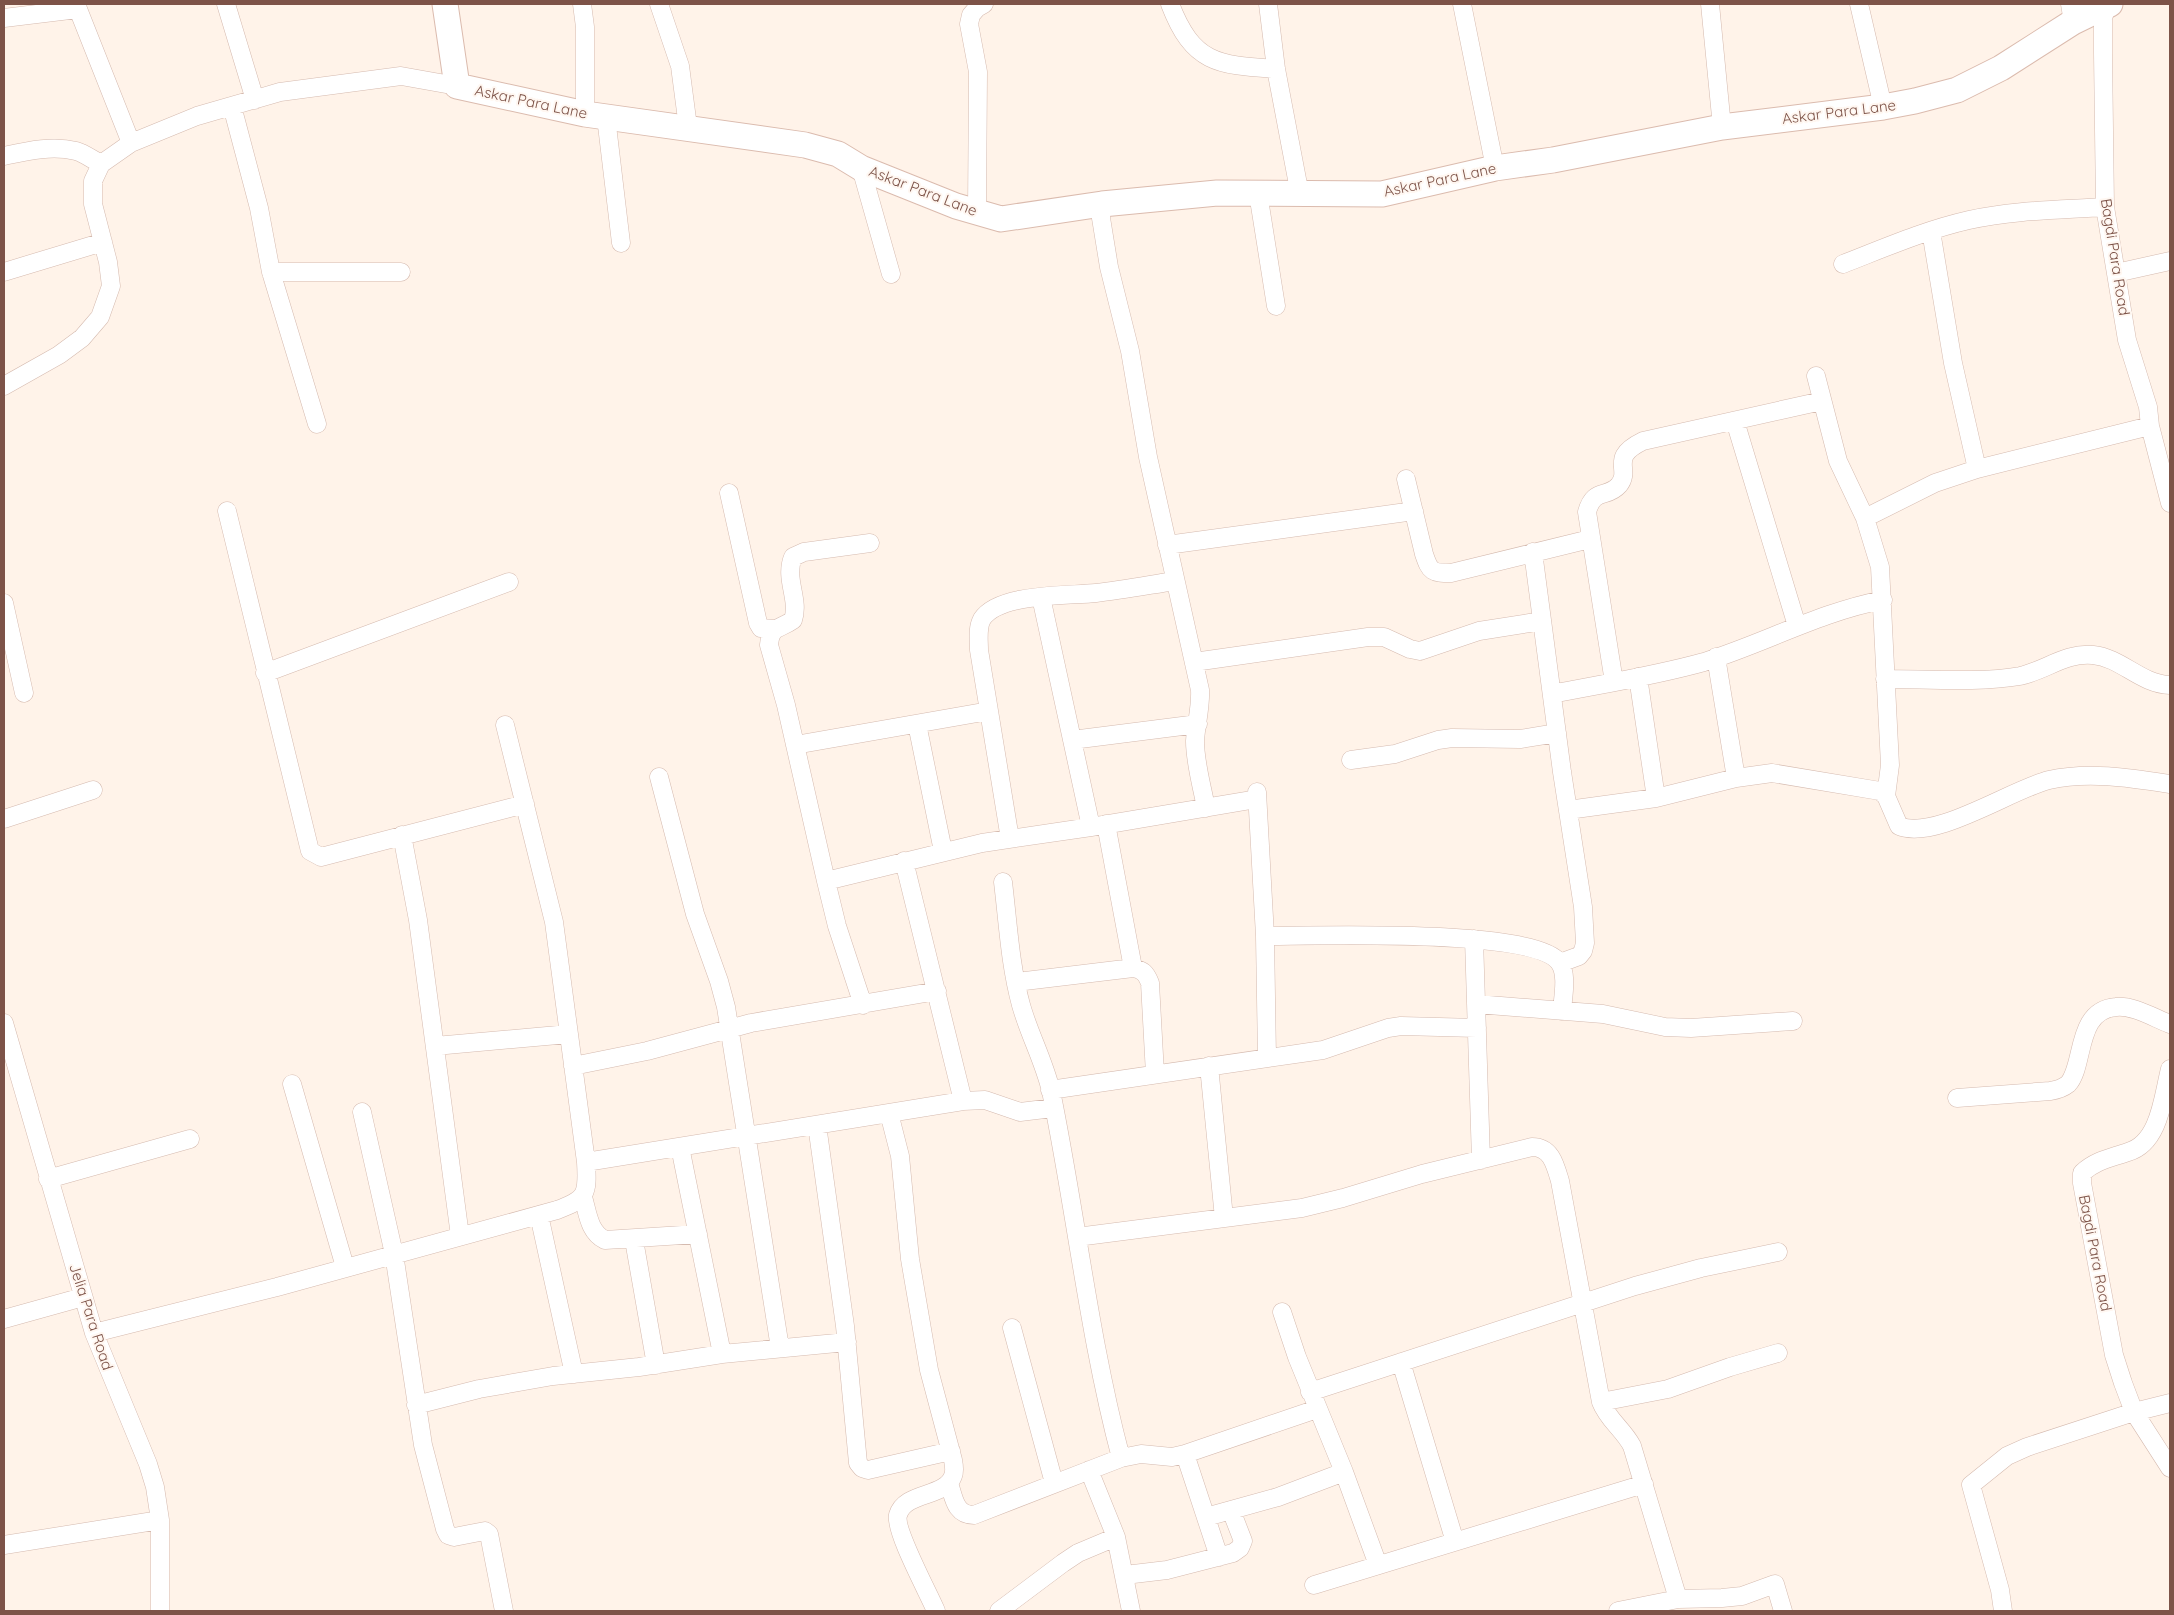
<svg xmlns="http://www.w3.org/2000/svg" width="2174" height="1615" viewBox="0 0 2174 1615" font-family="Quicksand,sans-serif">
<style>
.lines{fill:none;stroke-linecap:round;stroke-linejoin:round}
.street-casing{stroke:#d5baaf;stroke-width:19}
.secondary-casing{stroke:#dbbbae;stroke-width:27}
.street{stroke:#fff;stroke-width:18}
.secondary{stroke:#fff;stroke-width:25}
.labels{text-anchor:middle;stroke-width:4;stroke-linejoin:round;paint-order:stroke}
.street-label{font-size:15px;fill:#7d5348;stroke:#fff7f1}
</style>
<rect width="100%" height="100%" fill="#fff3e9"/>
<g class="lines">
<g class="street-casing">
<path id="street" d="M 76,4 L 131,143
M 226,4 L 255,100
M 582,4 L 585,27 L 585,114
M 659,4 L 680,66 L 688,127
M 1170,4 C 1193,64 1218,65 1276,69
M 1268,4 L 1276,69 L 1300,195
M 1462,4 L 1495,168
M 1710,4 L 1722,127
M 1859,4 L 1883,107
M 2070,4 L 2073,22
M 2107,6 L 2103,18 L 2103,53 L 2105,207 L 2127,340 L 2148,407 L 2150,426 L 2170,503
M 4,18 L 78,9
M 232,106 L 259,208 L 271,272 L 317,424
M 606,117 L 621,243
M 4,156 C 27,151 52,145 76,151 C 84,153 93,160 101,164
M 861,168 L 891,274
M 1258,193 L 1276,306
M 1102,204 L 1101,218 L 1109,267 L 1130,351 L 1148,457 L 1200,690 C 1201,707 1196,724 1195,741 C 1195,763 1202,786 1206,808
M 977,212 L 978,72 L 969,24 L 971,15 L 977,8 L 984,4
M 1931,231 L 1953,363 L 1977,469
M 1843,264 C 1884,248 1925,230 1969,220 C 2013,210 2060,210 2105,207
M 4,272 L 103,242
M 271,272 L 401,272
M 2116,273 L 2170,261
M 1816,376 L 1838,461 L 1865,518 L 1880,567 L 1890,765 L 1886,796
M 4,386 L 59,355 L 82,338 L 100,317 L 111,286 L 108,262 L 93,204 L 93,181 L 101,164 L 131,143 L 197,116 L 280,92 L 401,76 L 457,86
M 1735,421 L 1797,626
M 1406,479 L 1424,554 C 1430,572 1432,573 1451,573 L 1590,539
M 729,493 L 758,623 L 761,628 L 774,629
M 227,511 L 310,851 L 321,857 L 525,804
M 1865,518 L 1935,483 L 1977,469 L 2150,426
M 1167,545 L 1414,511
M 1533,552 L 1562,772 L 1583,907 L 1585,943 L 1583,951 L 1579,956 L 1560,963
M 1041,597 L 1091,827
M 4,603 L 24,693
M 1716,657 L 1736,778
M 1194,662 L 1368,637 L 1384,637 L 1410,649 L 1420,651 L 1479,631 L 1542,621
M 265,673 L 509,582
M 1638,677 L 1656,798
M 1885,679 C 1926,679 1981,683 2020,676 C 2044,671 2067,652 2093,655 C 2122,658 2140,684 2170,685
M 1614,682 L 1587,512 C 1594,487 1607,499 1619,485 C 1632,469 1608,458 1643,441 L 1822,401
M 1552,694 C 1602,684 1654,676 1704,662 C 1765,643 1820,612 1883,600
M 917,724 L 943,851
M 1072,740 L 1198,724
M 795,745 L 989,711
M 1351,760 L 1395,754 L 1438,740 L 1452,738 L 1520,739 L 1557,733
M 659,777 L 695,914 L 719,981 L 726,1007 L 780,1348
M 1257,792 L 1265,936 L 1267,1058
M 1568,810 L 1656,798 L 1736,778 L 1772,773 L 1880,791 L 1886,796 L 1899,826 C 1935,841 2012,789 2049,780 C 2088,771 2131,778 2170,784
M 4,819 L 93,790
M 1106,824 L 1133,968
M 402,835 L 418,920 L 460,1236
M 1010,839 L 979,650 C 979,640 977,628 982,619 C 999,593 1067,596 1096,593 C 1122,590 1149,585 1175,581
M 904,861 L 963,1101
M 826,881 L 982,843 L 1091,827 L 1257,799
M 1003,882 C 1008,923 1010,965 1021,1005 C 1029,1034 1044,1061 1051,1091 C 1076,1213 1089,1338 1121,1458
M 1265,936 C 1314,936 1533,928 1559,962 C 1568,974 1563,996 1562,1011
M 1474,939 L 1481,1160
M 1016,982 L 1133,968 C 1143,970 1146,973 1150,983 L 1155,1074
M 1476,1004 L 1603,1014 L 1665,1027 L 1691,1028 L 1793,1021
M 863,1005 L 837,926 L 826,881 L 786,705 L 769,645 C 771,625 779,630 793,620 C 800,599 784,579 793,557 L 804,552 L 870,543
M 4,1023 L 94,1333 L 148,1464 L 155,1487 L 160,1520 L 160,1611
M 435,1046 L 569,1034
M 573,1066 L 647,1051 L 751,1023 L 937,991
M 1209,1066 L 1224,1218
M 2170,1069 C 2163,1096 2160,1143 2128,1152 C 2111,1158 2096,1160 2082,1173 L 2082,1183 L 2114,1355 L 2123,1383 L 2134,1412 L 2170,1468
M 292,1084 L 345,1267
M 1050,1090 L 1323,1050 L 1388,1028 L 1401,1026 L 1477,1028
M 1957,1098 L 2050,1091 C 2057,1090 2063,1088 2068,1084 C 2085,1066 2075,1010 2116,1007 C 2133,1005 2154,1018 2170,1024
M 362,1112 L 394,1254 L 423,1445 L 445,1529 L 448,1535 L 454,1537 L 485,1531 L 489,1534 L 504,1611
M 889,1113 L 900,1156 L 910,1259 L 929,1370 L 953,1460 C 954,1465 955,1471 953,1476 C 945,1498 905,1491 898,1515 C 894,1530 929,1594 936,1611
M 817,1125 L 845,1326 L 858,1463 L 862,1468 L 868,1470 L 951,1451
M 680,1147 L 722,1354
M 586,1162 L 963,1101 L 985,1100 L 1020,1112 L 1053,1108
M 48,1179 L 190,1139
M 583,1197 C 588,1214 589,1232 605,1240 L 698,1234
M 539,1215 L 574,1374
M 1077,1237 L 1302,1208 L 1343,1198 L 1422,1174 L 1532,1147 C 1551,1147 1555,1164 1560,1181 L 1601,1402 C 1608,1420 1623,1429 1632,1446 L 1678,1599
M 634,1240 L 656,1365
M 1282,1312 L 1297,1357 L 1344,1472 L 1378,1565
M 4,1319 L 83,1297
M 1012,1328 L 1054,1483
M 94,1333 L 277,1287 L 557,1210 C 587,1199 588,1194 586,1162 L 554,922 L 505,725
M 1401,1362 L 1455,1542
M 1310,1392 L 1635,1286 L 1701,1268 L 1778,1252
M 1601,1402 L 1668,1389 L 1730,1367 L 1778,1353
M 416,1405 L 479,1389 L 553,1376 L 639,1367 L 722,1354 L 847,1342
M 1185,1454 L 1219,1557
M 1089,1470 L 1116,1537 L 1131,1611
M 949,1483 C 954,1498 955,1515 974,1515 L 1121,1458 L 1141,1454 L 1172,1457 L 1185,1454 L 1317,1409
M 1206,1517 L 1278,1497 L 1344,1472
M 4,1545 L 160,1520
M 1125,1575 L 1167,1570 L 1233,1553 L 1240,1548 L 1243,1541 L 1231,1510
M 1314,1585 L 1644,1484
M 999,1611 L 1063,1563 L 1078,1553 L 1116,1537
M 1618,1611 L 1678,1599 L 1722,1598 L 1742,1596 L 1775,1584 L 1783,1611
M 2003,1611 L 2000,1590 L 1971,1485 L 2007,1456 L 2027,1447 L 2134,1412 L 2170,1403"/>
</g>
<g class="secondary-casing">
<path id="secondary" d="M 445,4 L 457,86 L 585,114 L 805,145 L 838,154 L 861,168 L 956,206 L 1001,219 L 1102,204 L 1217,193 L 1382,194 L 1495,168 L 1553,160 L 1722,127 L 1883,107 L 1915,101 L 1957,90 L 2001,68 L 2073,22 L 2110,4"/>
</g>
<use href="#street" class="street"/>
<use href="#secondary" class="secondary"/>
</g>
<g class="labels">
<g class="street-label">
<text transform="translate(531 102) rotate(12)" y="5">Askar Para Lane</text>
<text transform="translate(1839 112) rotate(-7)" y="5">Askar Para Lane</text>
<text transform="translate(1440 180) rotate(-12)" y="5">Askar Para Lane</text>
<text transform="translate(923 191) rotate(21)" y="5">Askar Para Lane</text>
<text transform="translate(2115 257) rotate(81)" y="5">Bagdi Para Road</text>
<text transform="translate(2095 1253) rotate(79)" y="5">Bagdi Para Road</text>
<text transform="translate(91 1317) rotate(72)" y="5">Jelia Para Road</text>
</g>
</g>
<rect width="2174" height="1615" fill="none" stroke="#7d5348" stroke-width="10"/>
</svg>
